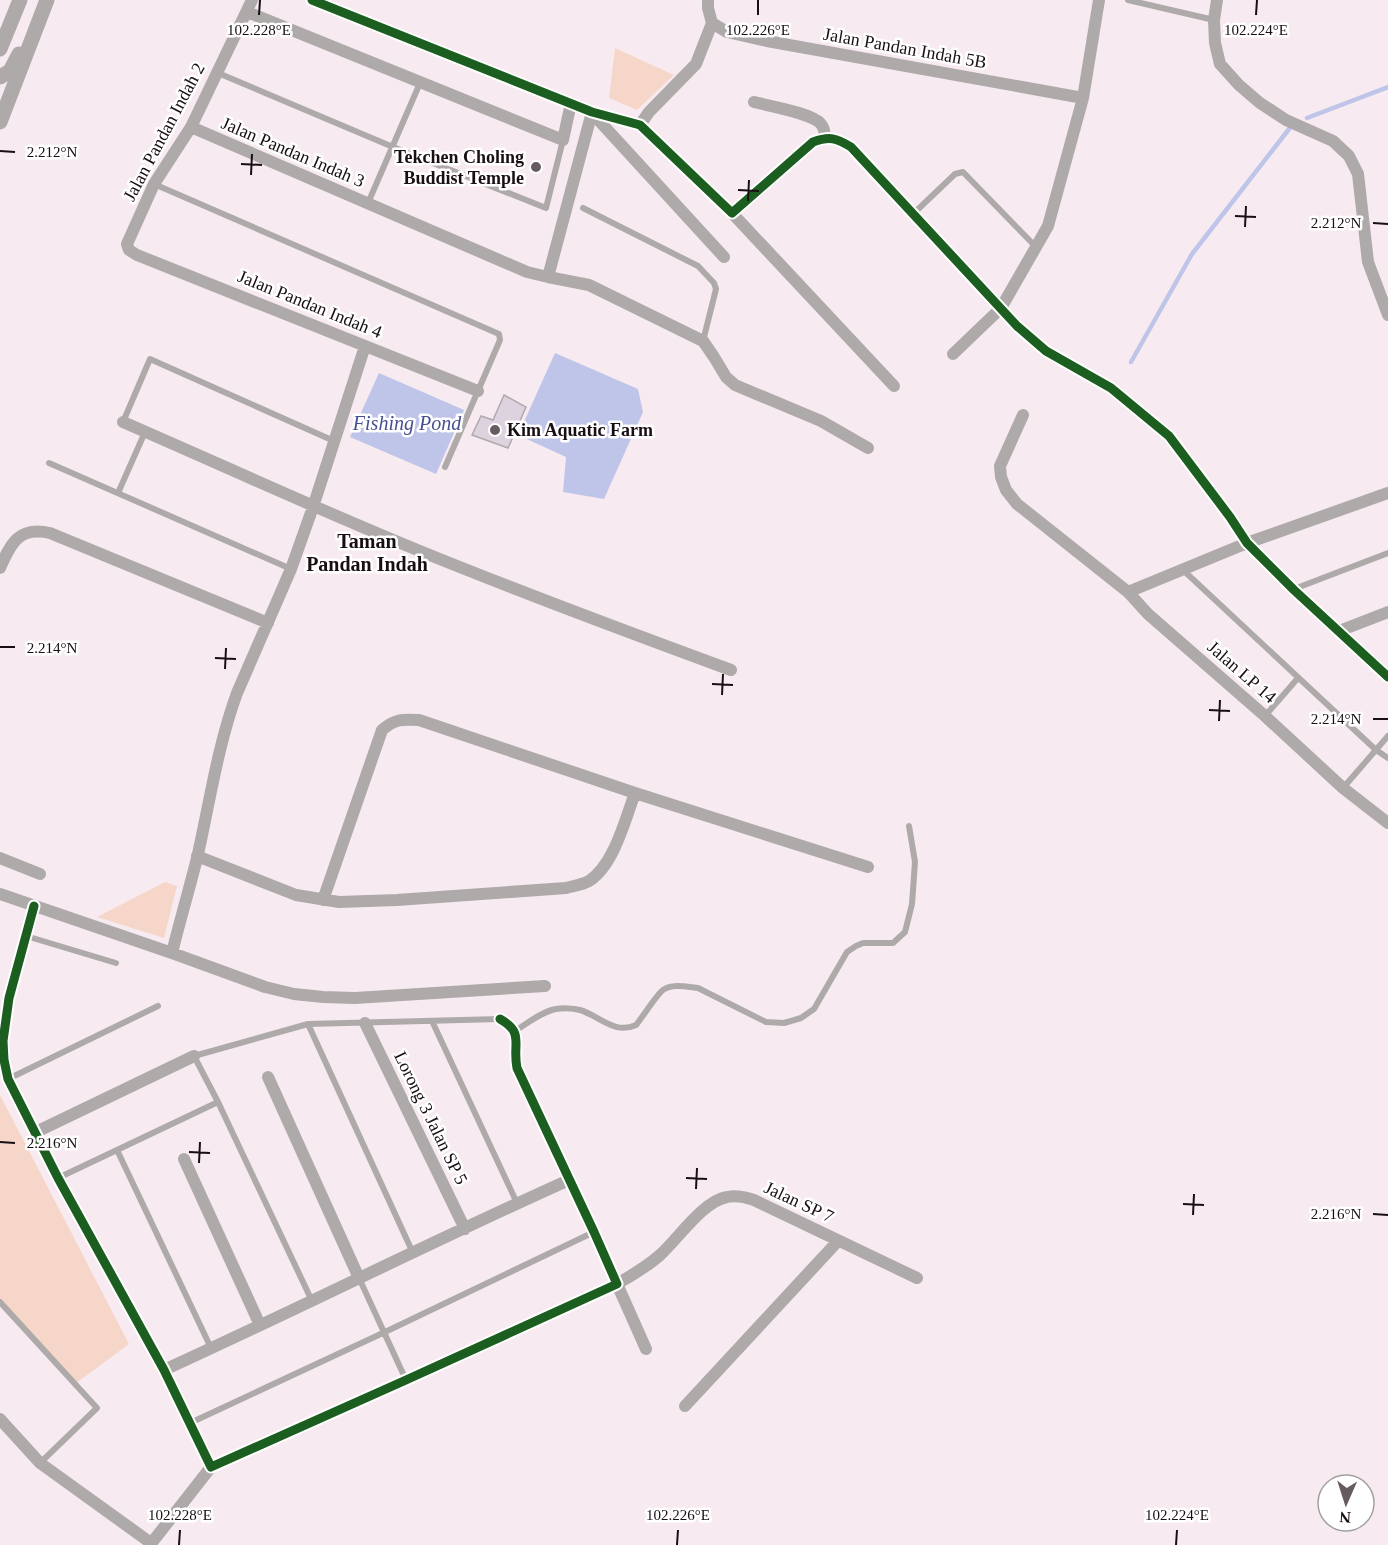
<svg xmlns="http://www.w3.org/2000/svg" width="1388" height="1545" viewBox="0 0 1388 1545" font-family="'Times New Roman',serif">
<style>
.green{fill:#f6d6c9}
.water{fill:#bfc4e9}
.lines{fill:none;stroke-linecap:round;stroke-linejoin:round}
.stream{stroke:#bfc4e9;stroke-width:4.5}
.building{fill:#ddd3df;stroke:#b1a8b0;stroke-width:1.5}
.service{stroke:#afaaaa;stroke-width:6}
.minor{stroke:#afaaaa;stroke-width:12}
.tertiary{stroke:#afaaaa;stroke-width:15}
.cycleway-casing{stroke:#fff;stroke-width:13}
.cycleway{stroke:#1b5e20;stroke-width:9}
.ticks{fill:none;stroke:#180e14;stroke-width:2}
.poi-dot{fill:#665b61;stroke:#fff;stroke-width:2}
.labels{text-anchor:middle;stroke-width:5;stroke-linejoin:round;paint-order:stroke}
.street-label{font-size:18px;fill:#180e14;stroke:#fff}
.poi-label{font-size:18px;font-weight:bold;fill:#180e14;stroke:#fff;text-anchor:end}
.water-label{font-size:20px;font-style:italic;fill:#465090;stroke:#fff}
.neighbourhood-label{font-size:20px;font-weight:bold;fill:#180e14;stroke:#fff}
.ticks-label{font-size:15px;text-anchor:middle;fill:#180e14;stroke:#fff;stroke-width:5;stroke-linejoin:round;paint-order:stroke}
</style>
<rect width="100%" height="100%" fill="#f7ebf1"/>
<path class="green" d="M 615,48 L 674,75 L 637,110 L 609,98 Z
M 165,882 L 177,886 L 164,938 L 97,917 Z
M 0,1095 L 129,1344 L 75,1384 L 0,1298 Z"/>
<path class="water" d="M 555,353 L 638,389 L 643,412 L 604,499 L 563,492 L 566,457 L 518,435 Z
M 379,373 L 464,410 L 436,474 L 350,437 Z"/>
<g class="lines">
<path class="stream" d="M 1307,118 L 1388,87
M 1131,362 L 1192,254 L 1289,129"/>
</g>
<path class="building" d="M 504,395 L 526,407 L 508,448 L 472,435 L 481,416 L 493,420 Z"/>
<g class="lines">
<path class="service" d="M 1128,0 L 1214,20
M 218,73 L 393,147 L 546,208 L 563,140
M 154,184 L 499,334 L 500,340 L 445,467
M 368,203 L 420,83
M 583,208 L 698,266 L 714,283 L 716,289 L 703,341
M 913,214 L 955,174 L 963,172 L 1036,247
M 123,422 L 150,359 L 334,441
M 49,463 L 291,569
M 118,493 L 145,432
M 1183,570 L 1376,750 L 1388,758
M 1294,589 L 1388,553
M 1265,716 L 1298,678
M 1343,788 L 1388,736
M 26,936 L 116,963
M 432,1021 L 517,1203
M 308,1024 L 413,1253
M 515,1031 C 526,1024 543,1011 556,1009 C 562,1008 573,1008 580,1010 C 600,1016 614,1035 636,1025 C 642,1018 657,994 663,990 C 672,983 688,987 698,988 L 766,1022 L 784,1023 L 801,1018 L 814,1009 L 847,952 L 856,946 L 863,943 L 893,943 L 905,932 L 912,904 L 915,862 L 909,826
M 8,1079 L 158,1006
M 218,1102 L 312,1301
M 117,1150 L 211,1348
M 58,1178 L 218,1102 L 194,1056 L 308,1024 L 500,1019
M 359,1278 L 406,1380
M 0,1302 L 97,1408 L 40,1463
M 190,1423 L 385,1332 L 594,1232"/>
<path class="minor" d="M 252,0 L 191,127 L 154,184 L 127,244 L 129,250 L 137,255 L 478,391
M 312,0 L 592,112 L 640,125 L 732,213 L 813,142 C 830,136 836,138 851,147 L 1017,326 L 1046,351 L 1111,388 L 1169,436 L 1230,517 L 1247,543 L 1294,590 L 1388,677
M 708,0 L 708,8 L 712,23 L 727,32 L 767,41 L 1083,98
M 1217,0 L 1214,20 L 1215,43 L 1220,64 L 1239,85 L 1260,103 L 1286,120 L 1333,141 L 1349,156 L 1358,174 L 1368,262 L 1388,315
M 247,12 L 563,140 L 571,103
M 754,102 C 769,106 812,113 821,124 C 825,129 825,133 824,138
M 592,112 L 548,277 L 589,285 L 703,341 L 714,357 L 726,377 L 735,385 L 821,421 L 868,448
M 592,113 L 724,257
M 640,125 L 649,112 L 696,64 L 712,23
M 191,127 L 527,272 L 548,277
M 732,213 L 894,386
M 953,354 L 1001,308 L 1048,226 L 1083,98 L 1099,0
M 1023,415 L 1000,466 L 1001,477 L 1006,490 L 1017,504 L 1128,592 L 1148,614 L 1265,716 L 1343,788 L 1388,823
M 123,422 C 220,464 317,509 415,549 C 520,592 625,631 731,670
M 0,568 C 11,543 19,526 50,533 L 268,623
M 1128,592 L 1247,543 L 1388,493
M 1339,631 L 1388,612
M 197,856 L 296,895 L 339,902 L 397,900 L 566,888 C 573,886 582,885 589,881 C 614,865 625,820 635,793
M 0,858 L 40,874
M 0,894 L 172,953 L 265,987 L 294,994 L 323,997 L 355,998 L 545,986
M 323,900 L 382,730 C 395,719 402,719 419,720 L 635,793 L 868,867
M 34,906 L 9,998 L 3,1041 L 4,1060 L 8,1079 L 58,1178 L 164,1370 L 211,1467 L 406,1380 L 617,1284 L 594,1232 L 517,1068 C 512,1044 525,1033 500,1019
M 172,953 C 180,920 190,887 198,854 C 210,800 218,745 237,693 L 291,569 L 313,507 L 365,346
M 365,1023 L 465,1229
M 268,1077 L 359,1278
M 36,1132 L 194,1056
M 184,1159 L 260,1325
M 646,1349 L 617,1284 C 632,1275 647,1267 660,1255 C 678,1239 703,1201 727,1197 C 736,1195 745,1197 754,1200 L 917,1278
M 164,1370 C 300,1308 433,1241 569,1180
M 685,1406 L 838,1241
M 0,1419 L 40,1463 L 151,1543
M 150,1545 L 211,1467"/>
<path class="tertiary" d="M 0,49 L 20,0
M 0,77 L 10,71 L 19,54
M 0,122 L 47,0"/>
<g class="cycleway-casing">
<path id="cycleway" d="M 312,0 L 592,112 L 640,125 L 732,213 L 813,142 C 830,136 836,138 851,147 L 1017,326 L 1046,351 L 1111,388 L 1169,436 L 1230,517 L 1247,543 L 1294,590 L 1388,677
M 34,906 L 9,998 L 3,1041 L 4,1060 L 8,1079 L 58,1178 L 164,1370 L 211,1467 L 406,1380 L 617,1284 L 594,1232 L 517,1068 C 512,1044 525,1033 500,1019"/>
</g>
<use href="#cycleway" class="cycleway"/>
</g>
<path class="ticks" d="M 259,15 L 260,0M 758,15 L 758,0M 1256,15 L 1257,0M 0,151 L 15,152M 241,164 L 262,165M 251,175 L 252,154M 738,190 L 759,191M 748,201 L 749,180M 1235,216 L 1256,217M 1373,223 L 1388,224M 1245,227 L 1246,206M 0,647 L 15,647M 215,658 L 236,659M 225,669 L 226,648M 712,684 L 733,685M 722,695 L 723,674M 1209,710 L 1230,711M 1373,719 L 1388,719M 1219,721 L 1220,700M 0,1142 L 15,1143M 189,1152 L 210,1153M 199,1163 L 200,1142M 686,1178 L 707,1179M 696,1189 L 697,1168M 1183,1204 L 1204,1205M 1373,1214 L 1388,1215M 1193,1215 L 1194,1194M 179,1545 L 180,1530M 677,1545 L 678,1530M 1176,1545 L 1177,1530"/>
<g class="poi-dot">
<circle cx="536" cy="167" r="6"/>
<circle cx="495" cy="430" r="6"/>
</g>
<g class="labels">
<g class="street-label">
<text transform="translate(905 48) rotate(10)" y="6">Jalan Pandan Indah 5B</text>
<text transform="translate(164 132) rotate(-62)" y="6">Jalan Pandan Indah 2</text>
<text transform="translate(293 152) rotate(23)" y="6">Jalan Pandan Indah 3</text>
<text transform="translate(310 304) rotate(22)" y="6">Jalan Pandan Indah 4</text>
<text transform="translate(1242 672) rotate(41)" y="6">Jalan LP 14</text>
<text transform="translate(431 1118) rotate(64)" y="6">Lorong 3 Jalan SP 5</text>
<text transform="translate(799 1202) rotate(25)" y="6">Jalan SP 7</text>
</g>
<g class="poi-label">
<text x="524" y="163">Tekchen Choling<tspan x="524" dy="21">Buddist Temple</tspan></text>
<text x="507" y="436" text-anchor="start">Kim Aquatic Farm</text>
</g>
<g class="water-label">
<text x="407" y="430">Fishing Pond</text>
</g>
<g class="neighbourhood-label">
<text x="367" y="548">Taman<tspan x="367" dy="23">Pandan Indah</tspan></text>
</g>
</g>
<g class="ticks-label">
<text x="259" y="35">102.228°E</text>
<text x="758" y="35">102.226°E</text>
<text x="1256" y="35">102.224°E</text>
<text x="52" y="157">2.212°N</text>
<text x="1336" y="228">2.212°N</text>
<text x="52" y="653">2.214°N</text>
<text x="1336" y="724">2.214°N</text>
<text x="52" y="1148">2.216°N</text>
<text x="1336" y="1219">2.216°N</text>
<text x="180" y="1520">102.228°E</text>
<text x="678" y="1520">102.226°E</text>
<text x="1177" y="1520">102.224°E</text>
</g>
<g transform="translate(1346 1503) rotate(183)"><circle r="28" fill="#ffffff" stroke="#a39fa1" stroke-width="1.5"/>
<path d="M0-4.5L10 22L0 15L-10 22Z" fill="#665b61"/>
<text y="-9" font-size="16" font-weight="bold" text-anchor="middle" fill="#180e14">N</text>
</g>
</svg>
